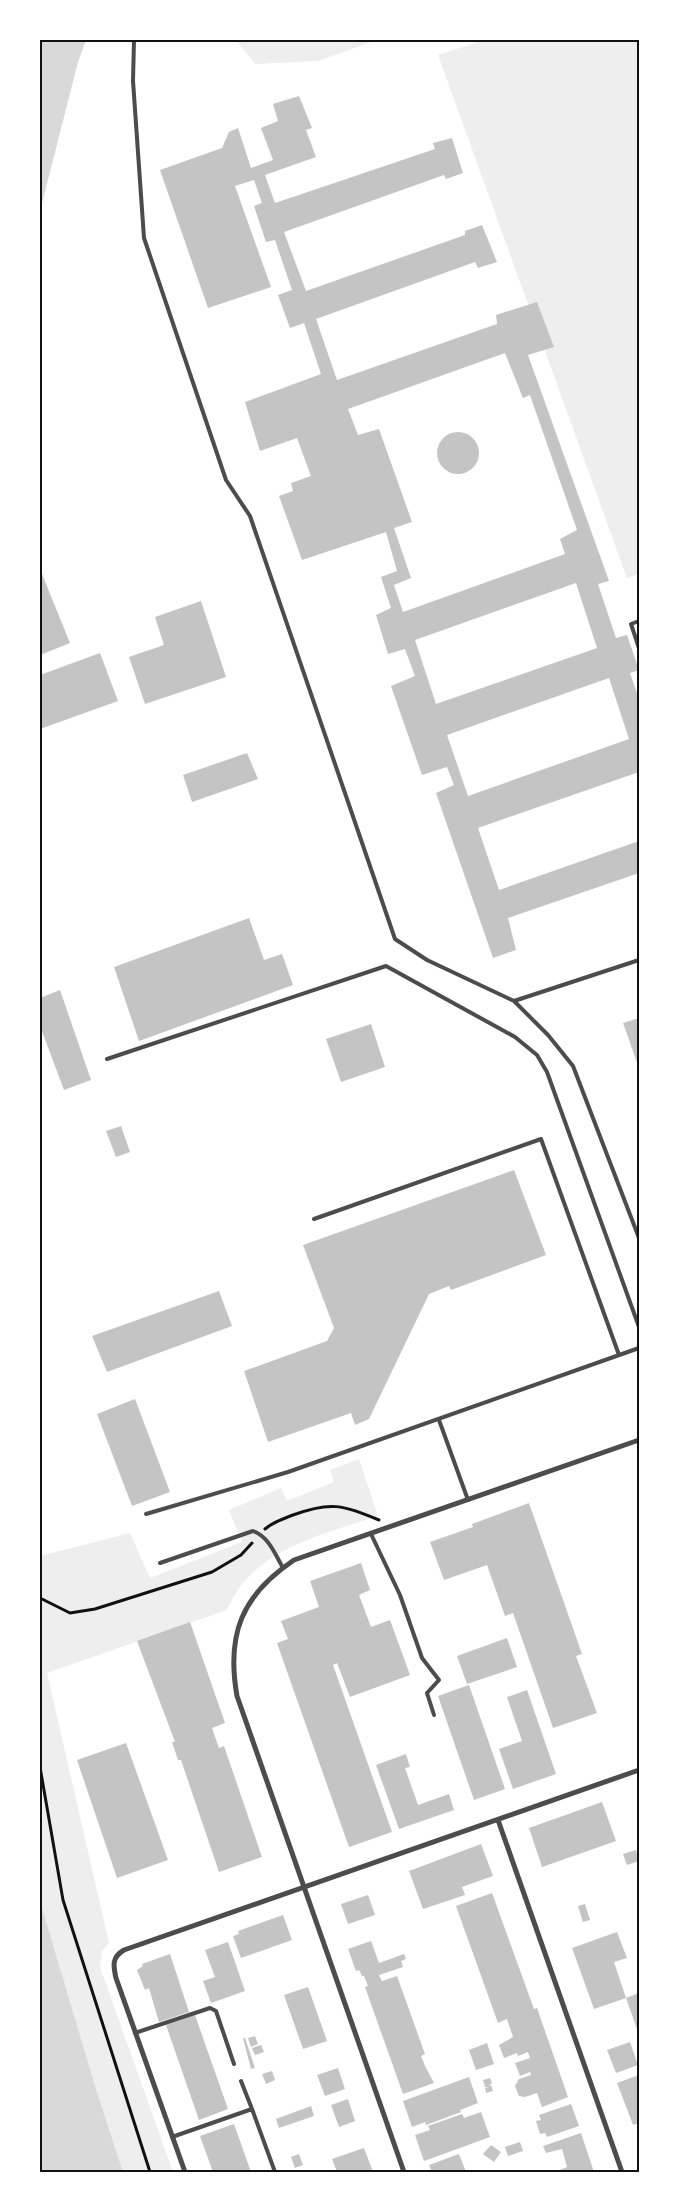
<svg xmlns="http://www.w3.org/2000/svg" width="679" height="2212" viewBox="0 0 679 2212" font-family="'Work Sans',sans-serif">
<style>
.green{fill:#eee}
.water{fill:#d9d9d9}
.building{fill:#c4c4c4;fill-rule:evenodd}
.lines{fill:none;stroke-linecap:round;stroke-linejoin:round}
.path{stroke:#111;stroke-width:3}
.service{stroke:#4c4c4c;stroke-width:4}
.minor{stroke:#4c4c4c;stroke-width:5}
.neatline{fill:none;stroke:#111;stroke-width:2}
</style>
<rect width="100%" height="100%" fill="#fff"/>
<path class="green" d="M 236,40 L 377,40 L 318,61 L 255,64 Z
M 484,40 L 639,40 L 639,574 L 627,578 L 438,55 Z
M 359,1459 L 378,1516 C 322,1535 252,1549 227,1610 L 47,1673 L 109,1943 L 102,1951 L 100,1967 L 173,2172 L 123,2172 L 96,2089 L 40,1901 L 40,1556 L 130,1533 L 150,1578 L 242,1542 L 229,1510 L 281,1488 L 287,1501 L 334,1482 L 330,1470 Z"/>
<path class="water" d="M 40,40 L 86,40 L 78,62 L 40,211 Z
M 40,1901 L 96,2089 L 123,2172 L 40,2172 Z"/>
<path class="building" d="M 299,96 L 312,128 L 306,130 L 316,157 L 265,175 L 275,203 L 435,149 L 433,143 L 452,138 L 463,173 L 446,179 L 444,175 L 284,232 L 306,291 L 465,235 L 465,231 L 482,225 L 497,262 L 478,268 L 475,262 L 316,319 L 337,380 L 497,324 L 496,315 L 537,302 L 554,347 L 528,355 L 609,581 L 598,584 L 616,638 L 627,635 L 639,670 L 630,673 L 639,699 L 639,772 L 478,828 L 499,890 L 639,841 L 639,873 L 508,918 L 516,950 L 493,958 L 436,793 L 454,785 L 447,767 L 422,775 L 391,686 L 415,676 L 405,649 L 388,654 L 376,615 L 391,608 L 381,577 L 397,571 L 386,532 L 302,560 L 279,496 L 293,491 L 291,483 L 311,476 L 297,438 L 260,451 L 245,402 L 321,374 L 304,323 L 290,328 L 278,295 L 292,290 L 275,240 L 266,242 L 254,206 L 262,203 L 254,180 L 235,186 L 271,287 L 208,308 L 160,170 L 222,148 L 229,132 L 238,128 L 251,168 L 273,160 L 261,128 L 278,121 L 273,104 ZM 505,353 L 523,398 L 530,395 L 577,530 L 560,539 L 565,554 L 403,612 L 394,585 L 411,578 L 394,528 L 412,522 L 379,429 L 358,435 L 348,409 ZM 576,583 L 597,648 L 436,704 L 415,640 ZM 609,678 L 629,739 L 468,796 L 447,735 Z
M437 453a21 21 0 1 1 42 0a21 21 0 1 1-42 0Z
M 40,574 L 42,574 L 70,643 L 40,655 Z
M 201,601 L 226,677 L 145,704 L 129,657 L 164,645 L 155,617 Z
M 100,653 L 118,701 L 40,729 L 40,675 Z
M 247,753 L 258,779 L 192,802 L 183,775 Z
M 249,918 L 264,960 L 282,954 L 293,985 L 139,1041 L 114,967 Z
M 60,990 L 91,1080 L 64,1090 L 40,1026 L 40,998 Z
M 639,1018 L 639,1068 L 623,1023 Z
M 371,1024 L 385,1067 L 341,1082 L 326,1039 Z
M 121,1126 L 130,1152 L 116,1157 L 106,1131 Z
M 514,1170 L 546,1255 L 451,1290 L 449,1286 L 429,1294 L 369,1419 L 355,1425 L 351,1413 L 268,1442 L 244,1371 L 327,1341 L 334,1328 L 303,1245 Z
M 219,1291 L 232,1326 L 107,1372 L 92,1336 Z
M 135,1399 L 170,1492 L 132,1506 L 97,1414 Z
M 529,1503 L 582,1654 L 576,1656 L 597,1713 L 553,1728 L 513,1613 L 505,1616 L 487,1565 L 444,1580 L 430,1542 L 473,1527 L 472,1524 Z
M 361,1563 L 370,1590 L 359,1595 L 371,1627 L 390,1620 L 410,1675 L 350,1697 L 337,1663 L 333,1665 L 392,1832 L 349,1847 L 277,1643 L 288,1639 L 281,1621 L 319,1607 L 310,1581 Z
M 190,1622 L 225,1723 L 212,1728 L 219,1748 L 224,1746 L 262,1857 L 219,1872 L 181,1760 L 178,1760 L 172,1742 L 175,1742 L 137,1641 Z
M 507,1638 L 517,1667 L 467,1684 L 457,1656 Z
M 469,1685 L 505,1789 L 474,1800 L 438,1696 Z
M 527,1690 L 556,1774 L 513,1789 L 499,1749 L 522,1741 L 507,1697 Z
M 126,1743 L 168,1860 L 117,1878 L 77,1760 Z
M 406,1754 L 410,1767 L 405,1768 L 418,1805 L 449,1794 L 454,1810 L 399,1829 L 376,1765 Z
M 602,1802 L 616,1841 L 542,1867 L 529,1828 Z
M 481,1844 L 493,1876 L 462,1887 L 465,1895 L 423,1909 L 409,1871 Z
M 636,1850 L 639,1861 L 627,1865 L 623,1854 Z
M 492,1893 L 534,2009 L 537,2008 L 568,2097 L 542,2107 L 537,2093 L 525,2097 L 519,2096 L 515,2086 L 519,2079 L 531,2075 L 530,2072 L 520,2076 L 515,2063 L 530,2058 L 528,2052 L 518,2056 L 517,2053 L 504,2058 L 499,2045 L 513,2037 L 507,2019 L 498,2023 L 456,1906 Z
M 368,1895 L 375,1915 L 348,1924 L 341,1904 Z
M 585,1904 L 590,1920 L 583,1922 L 578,1906 Z
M 283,1915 L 292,1940 L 241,1958 L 233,1936 L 239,1934 L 238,1931 Z
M 617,1932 L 627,1958 L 614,1962 L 626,1998 L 594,2009 L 572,1948 Z
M 371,1941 L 379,1963 L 404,1954 L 406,1959 L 401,1961 L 403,1967 L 379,1975 L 382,1981 L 397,1976 L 425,2054 L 421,2056 L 425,2066 L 434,2083 L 403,2094 L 365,1987 L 368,1986 L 364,1976 L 362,1976 L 359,1970 L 356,1971 L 348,1949 Z
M 228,1942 L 245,1991 L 211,2003 L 203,1981 L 215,1977 L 205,1950 Z
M 170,1954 L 189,2012 L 159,2022 L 149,1988 L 145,1990 L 137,1970 L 143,1966 L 142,1964 Z
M 308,1987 L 327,2041 L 303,2049 L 284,1995 Z
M 639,1993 L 639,2035 L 626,1998 Z
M 195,2015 L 228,2109 L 199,2120 L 166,2025 Z
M 255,2036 L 258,2044 L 251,2047 L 248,2038 Z
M 243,2038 L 245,2038 L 255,2068 L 251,2069 Z
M 630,2042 L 638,2065 L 616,2073 L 607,2050 Z
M 487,2043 L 494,2064 L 476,2070 L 469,2050 Z
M 261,2045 L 264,2052 L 255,2055 L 252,2048 Z
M 338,2068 L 345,2089 L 325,2096 L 317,2075 Z
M 272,2071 L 275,2080 L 266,2084 L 262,2074 Z
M 639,2075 L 639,2123 L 633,2125 L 617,2083 Z
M 469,2077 L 478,2103 L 460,2110 L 461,2112 L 426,2125 L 425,2122 L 412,2127 L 403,2101 Z
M 490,2078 L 492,2083 L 488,2086 L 491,2085 L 493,2091 L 486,2093 L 485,2088 L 489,2087 L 485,2087 L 483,2080 Z
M 348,2099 L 355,2121 L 339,2127 L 331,2105 Z
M 571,2104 L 579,2126 L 547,2137 L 545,2133 L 540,2134 L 536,2121 L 541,2120 L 539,2115 Z
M 311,2106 L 314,2116 L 279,2128 L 276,2119 Z
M 481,2112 L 490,2137 L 424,2161 L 415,2135 L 430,2130 L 428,2126 L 462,2114 L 464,2118 Z
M 234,2124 L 251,2172 L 213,2172 L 200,2136 Z
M 581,2133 L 594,2172 L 555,2172 L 567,2167 L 562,2149 L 546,2153 L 543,2146 Z
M 520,2142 L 523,2151 L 508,2156 L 505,2147 Z
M 491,2145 L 501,2152 L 494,2162 L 483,2154 Z
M 364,2148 L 373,2172 L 337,2172 L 332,2159 Z
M 299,2154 L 303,2165 L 295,2168 L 291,2157 Z
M 459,2154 L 466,2172 L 432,2172 L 429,2165 Z"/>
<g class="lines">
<path class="path" d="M 265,1529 C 273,1522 283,1519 293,1515 C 331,1501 342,1505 379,1520
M 40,1598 L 70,1613 L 95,1609 L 212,1572 L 241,1555 L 252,1543
M 40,1767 L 63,1900 L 150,2172"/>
<path class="service" d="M 134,40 L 133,81 L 144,238 L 226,480 L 250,516 L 395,939 L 427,960 L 514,1001 L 639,960
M 639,621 L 631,624 L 639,648
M 514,1001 L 548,1035 L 573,1066 L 639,1238
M 107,1059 L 386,966 L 515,1037 L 537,1055 L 547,1072 L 639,1327
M 314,1219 L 541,1139 L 619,1355
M 439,1420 L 468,1500
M 146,1514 L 288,1472 L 639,1348
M 371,1534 L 400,1595 L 422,1658 L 439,1680 L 427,1693 L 434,1715
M 160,1563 L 253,1531 C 269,1537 275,1554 283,1568
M 135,2033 L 210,2008 L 216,2011 L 234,2064
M 252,2109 L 275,2172
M 172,2137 L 252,2109 L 241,2081"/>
<path class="minor" d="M 498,1820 L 622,2172
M 185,2172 L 116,1978 C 113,1965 112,1957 124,1950 L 639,1770
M 404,2172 L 237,1696 C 226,1634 242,1595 294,1560 L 639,1440"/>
</g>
<rect width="679" height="2212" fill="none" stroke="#ffffff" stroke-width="82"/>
<rect x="41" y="41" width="597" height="2130" class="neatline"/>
</svg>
